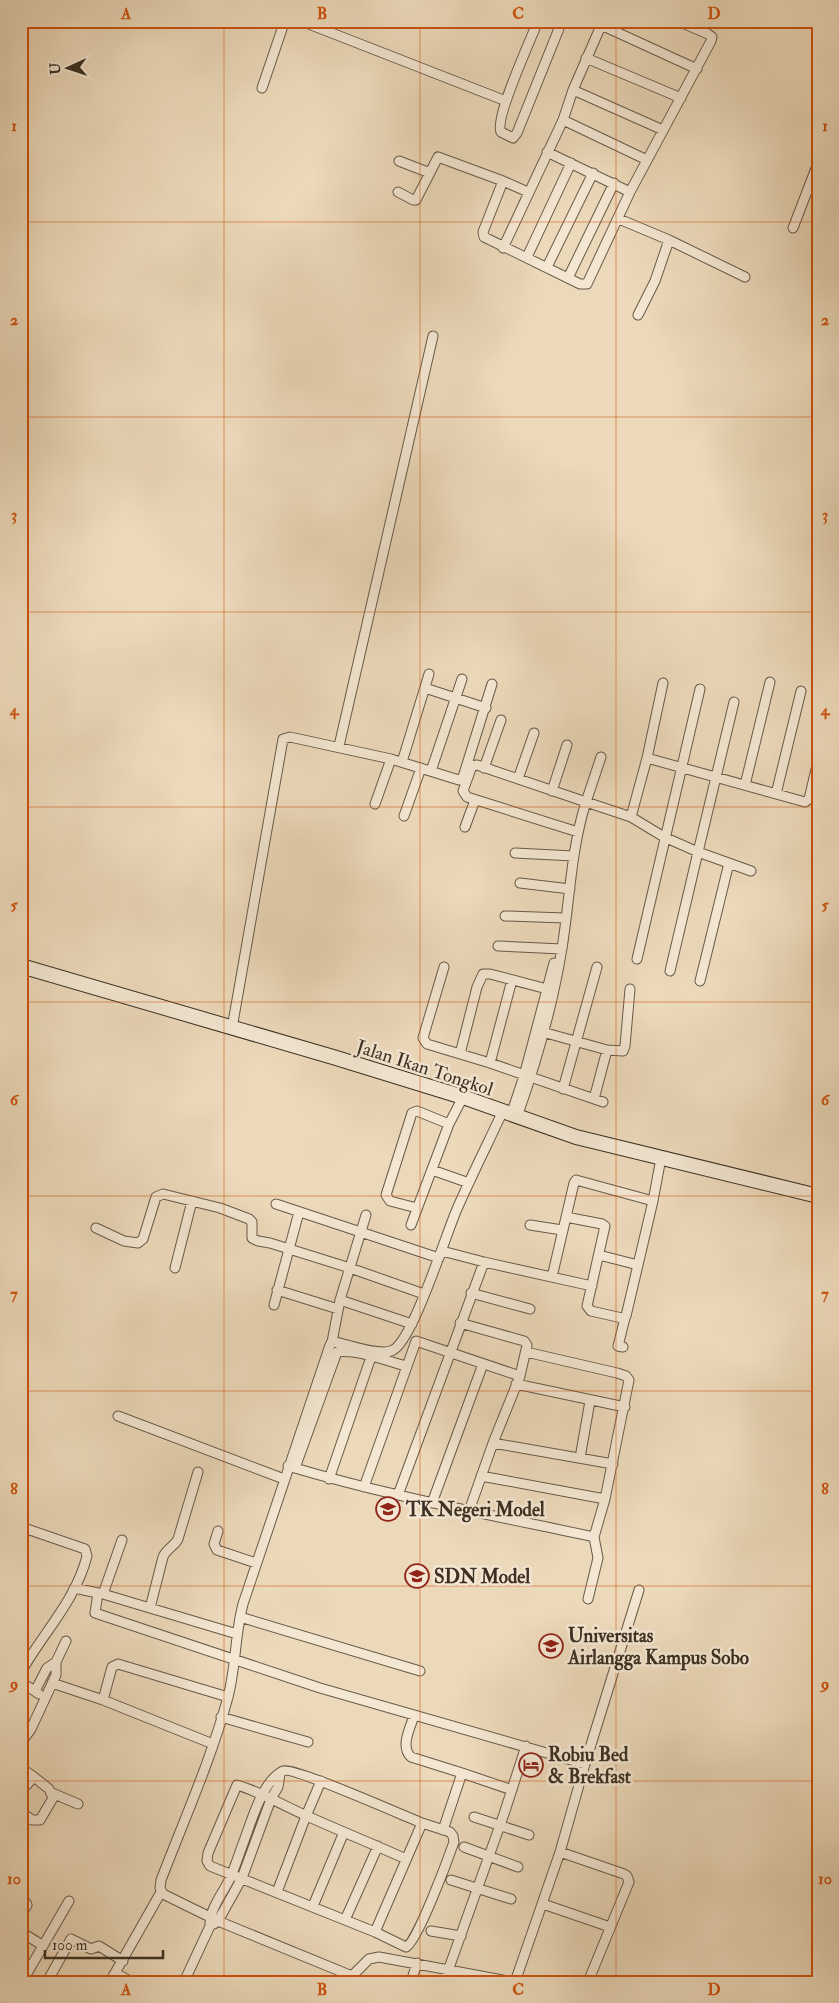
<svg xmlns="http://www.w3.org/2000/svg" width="839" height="2003" viewBox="0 0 839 2003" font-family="'IM FELL Double Pica',serif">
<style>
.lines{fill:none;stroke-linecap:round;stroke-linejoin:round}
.street-casing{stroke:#675a49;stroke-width:11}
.secondary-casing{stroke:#3b3023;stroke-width:16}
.street{stroke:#f3e6d2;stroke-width:9}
.secondary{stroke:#f3e6d2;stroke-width:14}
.grid{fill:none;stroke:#ce530f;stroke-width:1;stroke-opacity:0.55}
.labels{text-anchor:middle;stroke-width:5;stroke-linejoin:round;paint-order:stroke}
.street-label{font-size:19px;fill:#3b3023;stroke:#f3e6d2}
.poi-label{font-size:19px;font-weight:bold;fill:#3b3023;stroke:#f3e6d2;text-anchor:start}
.neatline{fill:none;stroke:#ce530f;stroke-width:2}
.grid-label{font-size:16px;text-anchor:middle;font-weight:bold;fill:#ce530f}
</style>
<rect width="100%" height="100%" fill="#ecd9ba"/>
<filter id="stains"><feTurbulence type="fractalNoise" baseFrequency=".004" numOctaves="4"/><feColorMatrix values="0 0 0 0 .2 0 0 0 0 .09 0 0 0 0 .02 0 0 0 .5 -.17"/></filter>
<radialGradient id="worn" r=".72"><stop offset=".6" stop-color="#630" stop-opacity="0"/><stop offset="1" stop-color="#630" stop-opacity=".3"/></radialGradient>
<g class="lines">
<g class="street-casing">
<path id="street" d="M 271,21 L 283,26
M 301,21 L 506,101
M 538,21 C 531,39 494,119 501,132 L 513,138 L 517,133 L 562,21
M 601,25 L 697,69
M 586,58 L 681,98
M 262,88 L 283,26 L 289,21
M 573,90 L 663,130
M 563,120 L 647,160
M 547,152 L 630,192
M 399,161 L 430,173
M 398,192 L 413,200 L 416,200 L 438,157 L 503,181
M 528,192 L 503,181 L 483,232 L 484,237 L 580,284 L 587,284 L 630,192 L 711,41 L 712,37 L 708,34 L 678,21
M 619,219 L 669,240 L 745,277
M 793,228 L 818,163
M 503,248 L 563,120 L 573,90 L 603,21
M 527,257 L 571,163
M 547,267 L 593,173
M 568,278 L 614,183
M 638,315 L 655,281 L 669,240
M 425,688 L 486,708
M 339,746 L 433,336
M 601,757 L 586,802 L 631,817 L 647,758 L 663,683
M 647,758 L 805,802 L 809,799 L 818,761
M 402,762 L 429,674
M 484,768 L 501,720
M 431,771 L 462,679
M 518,779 L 534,733
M 745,785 L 770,682
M 552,791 L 567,745
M 776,794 L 801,691
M 375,804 L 391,759
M 404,816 L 421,768
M 631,817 L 664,837 L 698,852 L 734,702
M 465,827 L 475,800
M 515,853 L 574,856
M 520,883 L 570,889
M 505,916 L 565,918
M 498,946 L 562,949
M 637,959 L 700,689
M 444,967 L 423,1038 L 427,1044 L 490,1063 L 603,1102
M 670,971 L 698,852 L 751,871
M 700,981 L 729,863
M 232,1028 L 283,739 L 290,737 L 391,759 L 459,780 L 463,777 L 492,684
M 539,1031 L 607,1050 L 623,1051 L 625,1046 L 630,989
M 460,1054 L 477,987 L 483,974 L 490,974 L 551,990
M 490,1063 L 512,980
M 563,1089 L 597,967
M 594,1099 L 607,1050
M 502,1113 C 487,1145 471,1177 457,1209 C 446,1234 413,1340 393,1350 C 381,1357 348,1344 334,1342 L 331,1343 L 329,1348 L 243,1604 C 235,1634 236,1667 228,1697 C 211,1760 184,1820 161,1880 L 160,1888 L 163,1894 L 218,1921 L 352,1976 L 369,1959 L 379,1957 L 514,1982
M 511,1115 L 524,1076 L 554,963
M 517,1117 C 536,1063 553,1005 562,948 C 570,899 571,849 586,802 L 477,765 L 472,766 L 463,791 L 467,797 L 578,832
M 432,1170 L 469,1183
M 653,1201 L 661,1158
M 276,1204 L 439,1258
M 417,1208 L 390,1201 L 386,1195 L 412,1113 L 417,1111 L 449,1124
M 411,1225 L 449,1124 L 463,1097
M 530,1225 L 562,1230
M 96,1228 L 124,1241 L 138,1243 L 143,1239 L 156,1197 L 163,1194 L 220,1208 L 249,1219 L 252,1222 L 252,1238 L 258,1241 L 270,1243 L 350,1268 L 424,1294
M 442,1251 L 484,1262 L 592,1286
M 599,1255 L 638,1265
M 175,1268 L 192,1201
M 552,1277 L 574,1183 L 576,1180 L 653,1201 L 626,1316 L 622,1318 L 591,1311 L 587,1306 L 605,1226 L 602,1224 L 566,1217
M 277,1290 L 338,1309
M 471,1293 L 530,1309
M 340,1300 L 412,1324
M 274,1305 L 299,1212
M 460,1323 L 524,1341 L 527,1345 L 520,1376 L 493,1443 L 469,1511
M 332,1342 L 340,1300 L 366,1215
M 623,1347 L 618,1346 L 625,1318
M 526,1352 L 617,1373 L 626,1376 L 629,1380 L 605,1499 L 594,1537 L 598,1558 L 588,1599
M 516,1384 L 625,1407
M 118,1416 L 284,1479
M 493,1443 L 613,1464
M 580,1458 L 590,1401
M 288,1466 C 388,1496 491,1515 594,1537
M 295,1468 L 337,1352 C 356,1349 387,1361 406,1366
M 481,1476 L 605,1499
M 329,1479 L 371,1357
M 364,1487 L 416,1341 L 520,1376
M 398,1495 L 484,1262
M 432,1503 L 483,1364
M 218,1531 L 214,1544 L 217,1550 L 256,1563
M 122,1540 L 103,1594 L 98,1593 L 95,1613 L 320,1688 L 585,1764
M 74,1588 L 98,1593
M 103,1594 L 237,1634
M 150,1608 L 163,1557 C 166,1549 174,1547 178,1539 L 198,1472
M 240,1617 L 420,1671
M 21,1672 C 43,1633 76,1600 87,1556 L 85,1549 L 27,1529
M 21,1682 L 39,1694
M 52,1683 L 103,1700 L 213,1744
M 35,1691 L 47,1668 L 56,1662
M 103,1700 L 112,1667 L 118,1664 L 228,1697
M 414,1716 C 410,1728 400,1747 411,1757 L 462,1773 L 443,1830
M 221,1717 L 308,1742
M 21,1721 L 31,1729
M 21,1743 L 31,1729 L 56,1675 L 56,1662 L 66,1641
M 21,1768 L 34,1777 L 21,1791
M 462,1773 L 512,1790
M 52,1793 L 78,1804
M 21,1812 L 32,1820 L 40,1820 L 53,1798 L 49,1789 L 34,1777
M 474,1817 L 529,1835
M 464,1847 L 518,1867
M 560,1852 L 585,1764 L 639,1590
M 451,1880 L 511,1899
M 277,1892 L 306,1816 L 321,1781
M 21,1900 L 26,1903 L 27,1905 L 21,1915
M 543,1904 L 610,1927
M 313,1906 L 344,1832
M 345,1920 L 378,1846
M 214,1924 L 218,1921 L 242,1878 L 271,1799 L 278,1787 L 280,1774
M 431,1931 L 461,1936
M 21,1932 L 42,1945
M 375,1932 L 406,1947 C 417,1943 448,1859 454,1842 L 453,1836 L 450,1832 L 422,1823
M 115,1973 L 161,1892
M 22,1982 L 69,1901
M 47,1982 L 71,1939 L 91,1949 L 99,1946 L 123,1961
M 110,1982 L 115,1973 L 132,1982
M 184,1982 L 210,1926 C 209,1908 225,1891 232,1874 C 235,1866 238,1858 241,1849 C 250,1827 261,1781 283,1771 C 292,1766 404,1816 422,1823 L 375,1932 L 210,1866 L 207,1861 L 208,1853 L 237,1785 C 261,1792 284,1806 307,1816 C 340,1831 373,1844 406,1859
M 411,1982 L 417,1963
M 444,1982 L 504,1814 L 526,1746
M 515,1982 L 560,1852 L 624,1874 L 627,1876 L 629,1882 L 588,1982"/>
</g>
<g class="secondary-casing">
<path id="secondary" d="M 21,966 L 333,1057 L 463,1097 L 576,1137 L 818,1196"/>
</g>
<use href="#street" class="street"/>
<use href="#secondary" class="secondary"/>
</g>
<path class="grid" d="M 224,21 L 224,1982M 420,21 L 420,1982M 616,21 L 616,1982M 21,222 L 818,222M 21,417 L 818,417M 21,612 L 818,612M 21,807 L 818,807M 21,1002 L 818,1002M 21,1196 L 818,1196M 21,1391 L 818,1391M 21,1586 L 818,1586M 21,1781 L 818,1781"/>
<defs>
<g id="school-ring" transform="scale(1.25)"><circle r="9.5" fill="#f3e6d2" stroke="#8f2418" stroke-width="1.5"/><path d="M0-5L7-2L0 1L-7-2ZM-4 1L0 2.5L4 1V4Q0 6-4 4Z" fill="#8f2418"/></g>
<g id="university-ring" transform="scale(1.25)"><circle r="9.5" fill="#f3e6d2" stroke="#8f2418" stroke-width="1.5"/><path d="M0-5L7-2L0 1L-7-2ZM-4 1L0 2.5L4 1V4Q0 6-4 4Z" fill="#8f2418"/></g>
<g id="hotel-ring" transform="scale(1.25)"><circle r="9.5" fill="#f3e6d2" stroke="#8f2418" stroke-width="1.5"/><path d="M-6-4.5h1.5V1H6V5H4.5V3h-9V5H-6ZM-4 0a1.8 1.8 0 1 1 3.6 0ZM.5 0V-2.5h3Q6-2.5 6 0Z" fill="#8f2418"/></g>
</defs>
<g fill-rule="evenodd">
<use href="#school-ring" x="388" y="1509"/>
<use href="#school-ring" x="417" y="1576"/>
<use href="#university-ring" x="551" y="1646"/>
<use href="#hotel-ring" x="531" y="1765"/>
</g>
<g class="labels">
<g class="street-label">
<text transform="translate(425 1067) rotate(18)" y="7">Jalan Ikan Tongkol</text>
</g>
<g class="poi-label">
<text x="406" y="1516">TK Negeri Model</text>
<text x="434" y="1583">SDN Model</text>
<text x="568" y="1642">Universitas<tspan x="568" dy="22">Airlangga Kampus Sobo</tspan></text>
<text x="548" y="1761">Robiu Bed<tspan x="548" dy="22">&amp; Brekfast</tspan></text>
</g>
</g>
<rect width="839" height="2003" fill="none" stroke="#ecd9ba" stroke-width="55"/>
<g transform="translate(68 68) rotate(267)" stroke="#f3e6d2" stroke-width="4" paint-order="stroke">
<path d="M0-4L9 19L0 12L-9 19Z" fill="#3b3023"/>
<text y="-8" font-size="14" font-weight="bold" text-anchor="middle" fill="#3b3023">U</text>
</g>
<path d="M45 1950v8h118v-8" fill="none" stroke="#3b3023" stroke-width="2.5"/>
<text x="52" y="1950" font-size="15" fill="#3b3023" stroke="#f3e6d2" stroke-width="4" paint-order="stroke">100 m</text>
<rect x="28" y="28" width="784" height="1948" class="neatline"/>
<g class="grid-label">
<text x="126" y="19">A</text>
<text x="322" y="19">B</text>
<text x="518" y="19">C</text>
<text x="714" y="19">D</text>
<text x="14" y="131">1</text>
<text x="825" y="131">1</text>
<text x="14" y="325">2</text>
<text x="825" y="325">2</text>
<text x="14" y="520">3</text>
<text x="825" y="520">3</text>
<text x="14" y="715">4</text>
<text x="825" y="715">4</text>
<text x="14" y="910">5</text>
<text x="825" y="910">5</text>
<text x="14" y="1105">6</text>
<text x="825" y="1105">6</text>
<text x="14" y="1299">7</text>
<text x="825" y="1299">7</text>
<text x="14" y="1494">8</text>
<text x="825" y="1494">8</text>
<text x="14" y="1689">9</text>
<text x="825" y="1689">9</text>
<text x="14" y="1884">10</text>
<text x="825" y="1884">10</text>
<text x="126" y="1995">A</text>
<text x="322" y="1995">B</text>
<text x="518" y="1995">C</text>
<text x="714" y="1995">D</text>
</g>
<rect width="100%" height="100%" filter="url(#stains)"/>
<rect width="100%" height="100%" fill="url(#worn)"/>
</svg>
